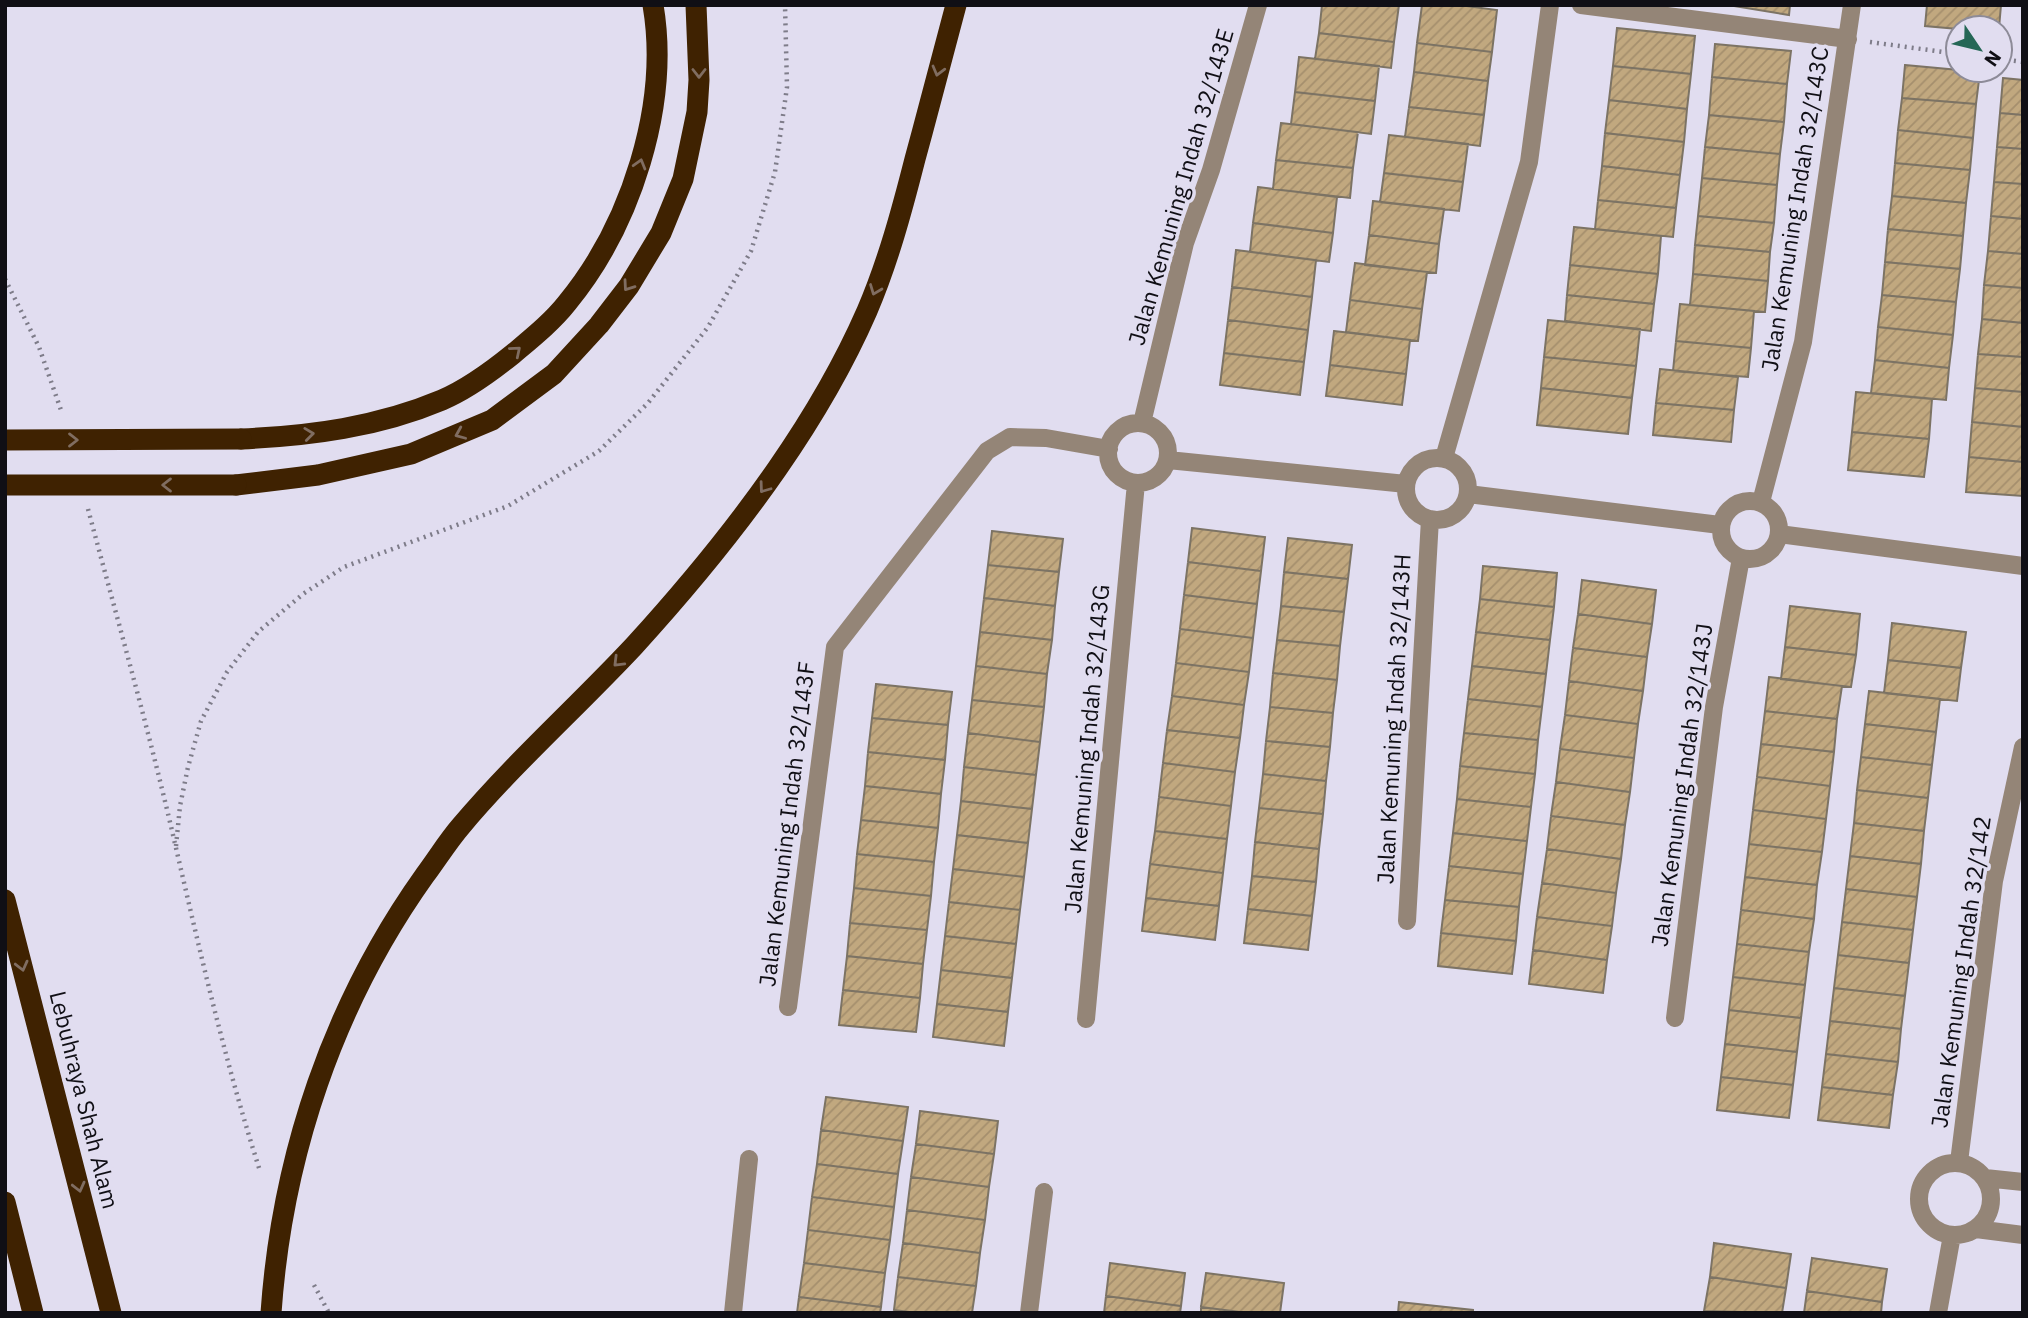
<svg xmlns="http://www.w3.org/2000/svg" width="2028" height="1318" viewBox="0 0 2028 1318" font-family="'IBM Plex Sans',sans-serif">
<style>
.building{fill:url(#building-hatch);stroke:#7c7364;stroke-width:2}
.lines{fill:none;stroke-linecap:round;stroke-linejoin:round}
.path{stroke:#7e7c89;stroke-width:4.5;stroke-dasharray:2 5;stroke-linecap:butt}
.minor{stroke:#948577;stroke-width:18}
.highway{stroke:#3f2201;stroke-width:21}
.highway-bridge{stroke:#3f2201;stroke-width:21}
.oneway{stroke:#806d61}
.labels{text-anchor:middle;stroke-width:7;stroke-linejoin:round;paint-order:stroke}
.street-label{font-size:23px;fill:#100f15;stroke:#e1ddf0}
</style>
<defs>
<pattern id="building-hatch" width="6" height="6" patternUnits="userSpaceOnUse" patternTransform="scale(1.75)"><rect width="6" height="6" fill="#c1a87f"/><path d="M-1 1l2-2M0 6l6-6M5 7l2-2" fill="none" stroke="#a58f6d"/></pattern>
</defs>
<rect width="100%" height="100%" fill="#e1ddf0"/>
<path class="building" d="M 1322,5 L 1399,5 L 1394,42 L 1319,33 Z
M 1422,5 L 1459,5 L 1497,10 L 1492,52 L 1417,43 Z
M 1728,5 L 1790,5 L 1789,15 Z
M 1927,5 L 2001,5 L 1999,28 L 1958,29 L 1925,26 Z
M 1617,28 L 1695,36 L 1691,74 L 1613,66 Z
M 1319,33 L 1394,42 L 1391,68 L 1315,59 Z
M 1417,43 L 1492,52 L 1488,81 L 1414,72 Z
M 1715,44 L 1791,51 L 1787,84 L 1712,77 Z
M 1299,57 L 1379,66 L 1375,101 L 1295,92 Z
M 1905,65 L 1980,72 L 1976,104 L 1902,98 Z
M 1613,66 L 1691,74 L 1687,109 L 1609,100 Z
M 1414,72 L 1488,81 L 1484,115 L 1409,107 Z
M 1712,77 L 1787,84 L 1784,122 L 1709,115 Z
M 2003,78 L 2023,80 L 2023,115 L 2000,113 Z
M 1295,92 L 1375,101 L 1371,134 L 1291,124 Z
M 1902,98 L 1976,104 L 1973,138 L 1898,130 Z
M 1609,100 L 1687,109 L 1684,142 L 1605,133 Z
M 1409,107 L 1484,115 L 1480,146 L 1405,137 Z
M 2000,113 L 2023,115 L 2023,149 L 1997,147 Z
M 1709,115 L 1784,122 L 1780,154 L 1705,147 Z
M 1281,123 L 1358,132 L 1353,168 L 1276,160 Z
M 1898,130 L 1973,138 L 1970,170 L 1895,163 Z
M 1605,133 L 1684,142 L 1680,175 L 1602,166 Z
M 1389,135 L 1468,144 L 1463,182 L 1384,173 Z
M 1705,147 L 1780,154 L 1777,185 L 1702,178 Z
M 1997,147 L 2023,149 L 2023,184 L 1994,182 Z
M 1276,160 L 1353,168 L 1350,198 L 1273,189 Z
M 1895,163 L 1970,170 L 1966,203 L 1892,196 Z
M 1602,166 L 1680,175 L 1676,208 L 1598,200 Z
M 1384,173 L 1463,182 L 1459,211 L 1380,202 Z
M 1702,178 L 1777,185 L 1774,223 L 1698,216 Z
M 1994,182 L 2023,184 L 2023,219 L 1991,216 Z
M 1258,187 L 1337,197 L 1333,233 L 1253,223 Z
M 1892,196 L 1966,203 L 1963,236 L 1888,229 Z
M 1598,200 L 1676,208 L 1673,237 L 1595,229 Z
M 1373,201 L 1444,209 L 1439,244 L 1369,235 Z
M 1698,216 L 1774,223 L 1770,252 L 1695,245 Z
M 1991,216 L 2023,219 L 2023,254 L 1988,251 Z
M 1253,223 L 1333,233 L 1329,262 L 1250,252 Z
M 1574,227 L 1661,236 L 1658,274 L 1570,265 Z
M 1888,229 L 1963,236 L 1960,269 L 1885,262 Z
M 1369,235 L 1439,244 L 1436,273 L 1365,265 Z
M 1695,245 L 1770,252 L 1768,281 L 1693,274 Z
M 1236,250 L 1316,260 L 1312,297 L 1232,287 Z
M 1988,251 L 2023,254 L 2023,288 L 1984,285 Z
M 1885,262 L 1960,269 L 1956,302 L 1882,295 Z
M 1355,263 L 1427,272 L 1422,309 L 1350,300 Z
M 1570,265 L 1658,274 L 1654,304 L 1567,295 Z
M 1693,274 L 1768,281 L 1765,312 L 1690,305 Z
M 1984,285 L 2023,288 L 2023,323 L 1982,319 Z
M 1232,287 L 1312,297 L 1308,330 L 1228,320 Z
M 1567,295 L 1654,304 L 1651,331 L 1565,321 Z
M 1882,295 L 1956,302 L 1953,335 L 1878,327 Z
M 1350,300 L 1422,309 L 1418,341 L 1346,332 Z
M 1680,304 L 1754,311 L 1751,348 L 1676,341 Z
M 1982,319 L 2023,323 L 2023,357 L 1978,354 Z
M 1228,320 L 1308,330 L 1304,362 L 1224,353 Z
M 1548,320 L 1640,329 L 1636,366 L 1544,357 Z
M 1878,327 L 1953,335 L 1949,368 L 1875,360 Z
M 1334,331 L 1410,340 L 1406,374 L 1330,365 Z
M 1676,341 L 1751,348 L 1748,377 L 1673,371 Z
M 1224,353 L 1304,362 L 1300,395 L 1220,385 Z
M 1978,354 L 2023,357 L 2023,392 L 1975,388 Z
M 1544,357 L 1636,366 L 1632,398 L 1541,388 Z
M 1875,360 L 1949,368 L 1946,400 L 1871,393 Z
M 1330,365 L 1406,374 L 1402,405 L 1326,396 Z
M 1660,369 L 1738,377 L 1734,410 L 1656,403 Z
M 1541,388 L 1632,398 L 1628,434 L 1537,425 Z
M 1975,388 L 2023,392 L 2023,427 L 1972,422 Z
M 1856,392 L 1932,399 L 1929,439 L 1852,432 Z
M 1656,403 L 1734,410 L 1731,442 L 1653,435 Z
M 1972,422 L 2023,427 L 2023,462 L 1969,457 Z
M 1852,432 L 1929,439 L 1924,477 L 1848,470 Z
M 1969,457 L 2023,462 L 2023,496 L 1966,492 Z
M 1192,528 L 1265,537 L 1261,571 L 1188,562 Z
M 992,531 L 1063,539 L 1059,572 L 988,565 Z
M 1288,538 L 1352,545 L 1348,579 L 1284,572 Z
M 1188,562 L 1261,571 L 1257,604 L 1184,595 Z
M 988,565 L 1059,572 L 1055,606 L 984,598 Z
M 1483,566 L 1557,573 L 1554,607 L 1480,599 Z
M 1284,572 L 1348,579 L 1344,612 L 1281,606 Z
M 1582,580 L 1656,590 L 1652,624 L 1578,614 Z
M 1184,595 L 1257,604 L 1253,638 L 1180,629 Z
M 984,598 L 1055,606 L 1052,640 L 980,632 Z
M 1480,599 L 1554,607 L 1550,640 L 1476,632 Z
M 1281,606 L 1344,612 L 1340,646 L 1277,640 Z
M 1790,606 L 1860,614 L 1856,655 L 1785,647 Z
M 1578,614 L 1652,624 L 1647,657 L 1573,648 Z
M 1892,623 L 1966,632 L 1961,668 L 1888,660 Z
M 1180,629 L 1253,638 L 1249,672 L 1176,663 Z
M 980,632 L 1052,640 L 1047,674 L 976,666 Z
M 1476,632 L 1550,640 L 1546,674 L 1472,666 Z
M 1277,640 L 1340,646 L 1337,680 L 1273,673 Z
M 1785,647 L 1856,655 L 1851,687 L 1781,679 Z
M 1573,648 L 1647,657 L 1643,691 L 1569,681 Z
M 1888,660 L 1961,668 L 1957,701 L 1884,693 Z
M 1176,663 L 1249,672 L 1244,705 L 1172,696 Z
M 976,666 L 1047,674 L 1044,707 L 972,700 Z
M 1472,666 L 1546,674 L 1542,707 L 1468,699 Z
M 1273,673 L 1337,680 L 1333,713 L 1270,707 Z
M 1769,677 L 1842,686 L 1837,719 L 1765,711 Z
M 1569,681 L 1643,691 L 1638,724 L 1565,715 Z
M 876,684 L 952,692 L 948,725 L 872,718 Z
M 1869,691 L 1940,699 L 1936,732 L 1865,724 Z
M 1172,696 L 1244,705 L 1240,738 L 1167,730 Z
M 1468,699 L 1542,707 L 1538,740 L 1464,733 Z
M 972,700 L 1044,707 L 1040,742 L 968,733 Z
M 1270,707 L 1333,713 L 1330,747 L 1266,741 Z
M 1765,711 L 1837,719 L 1834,752 L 1761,744 Z
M 1565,715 L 1638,724 L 1634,758 L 1560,749 Z
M 872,718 L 948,725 L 945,760 L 868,752 Z
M 1865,724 L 1936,732 L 1932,765 L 1861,757 Z
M 1167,730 L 1240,738 L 1235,772 L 1163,763 Z
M 968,733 L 1040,742 L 1036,775 L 964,767 Z
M 1464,733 L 1538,740 L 1535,774 L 1460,766 Z
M 1266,741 L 1330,747 L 1326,781 L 1263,774 Z
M 1761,744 L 1834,752 L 1830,786 L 1757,777 Z
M 1560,749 L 1634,758 L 1630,792 L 1556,782 Z
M 868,752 L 945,760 L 941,794 L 865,786 Z
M 1861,757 L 1932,765 L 1928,798 L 1857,790 Z
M 1163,763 L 1235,772 L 1231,806 L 1159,797 Z
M 1460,766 L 1535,774 L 1531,807 L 1457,799 Z
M 964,767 L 1036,775 L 1032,809 L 961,801 Z
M 1263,774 L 1326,781 L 1323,814 L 1259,808 Z
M 1757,777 L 1830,786 L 1826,819 L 1753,810 Z
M 1556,782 L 1630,792 L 1625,825 L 1551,816 Z
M 865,786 L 941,794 L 938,828 L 861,820 Z
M 1857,790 L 1928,798 L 1924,831 L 1854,823 Z
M 1159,797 L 1231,806 L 1227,839 L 1155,831 Z
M 1457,799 L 1531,807 L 1527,841 L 1453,833 Z
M 961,801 L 1032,809 L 1028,843 L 957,835 Z
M 1259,808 L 1323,814 L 1319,849 L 1255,842 Z
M 1753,810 L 1826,819 L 1822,852 L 1749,844 Z
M 1551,816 L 1625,825 L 1621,859 L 1547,849 Z
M 861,820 L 938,828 L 934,862 L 857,854 Z
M 1854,823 L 1924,831 L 1921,864 L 1850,856 Z
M 1155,831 L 1227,839 L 1223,873 L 1150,864 Z
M 1453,833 L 1527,841 L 1523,874 L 1449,866 Z
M 957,835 L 1028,843 L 1024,877 L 953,869 Z
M 1255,842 L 1319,849 L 1316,882 L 1252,876 Z
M 1749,844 L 1822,852 L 1817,885 L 1745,877 Z
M 1547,849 L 1621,859 L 1616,893 L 1542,883 Z
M 857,854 L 934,862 L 931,896 L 854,888 Z
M 1850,856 L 1921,864 L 1917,897 L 1846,889 Z
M 1150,864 L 1223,873 L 1219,906 L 1146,898 Z
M 1449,866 L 1523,874 L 1519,907 L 1445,900 Z
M 953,869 L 1024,877 L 1020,910 L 949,902 Z
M 1252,876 L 1316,882 L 1312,916 L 1248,909 Z
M 1745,877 L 1817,885 L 1814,919 L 1741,910 Z
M 1542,883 L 1616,893 L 1612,926 L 1537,917 Z
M 854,888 L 931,896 L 927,930 L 850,923 Z
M 1846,889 L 1917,897 L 1913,930 L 1842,922 Z
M 1146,898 L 1219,906 L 1215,940 L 1142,931 Z
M 1445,900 L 1519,907 L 1516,941 L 1441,933 Z
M 949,902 L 1020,910 L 1016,944 L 945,936 Z
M 1248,909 L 1312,916 L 1308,950 L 1244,943 Z
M 1741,910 L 1814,919 L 1809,952 L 1737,944 Z
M 1537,917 L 1612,926 L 1607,960 L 1533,950 Z
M 1842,922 L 1913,930 L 1909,963 L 1838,955 Z
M 850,923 L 927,930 L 923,964 L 847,956 Z
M 1441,933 L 1516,941 L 1512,974 L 1438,966 Z
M 945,936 L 1016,944 L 1012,978 L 941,970 Z
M 1737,944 L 1809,952 L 1805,985 L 1733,977 Z
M 1533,950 L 1607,960 L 1603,993 L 1529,984 Z
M 1838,955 L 1909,963 L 1905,996 L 1834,988 Z
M 847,956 L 923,964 L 920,998 L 843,990 Z
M 941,970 L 1012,978 L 1008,1012 L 937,1004 Z
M 1733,977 L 1805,985 L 1801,1018 L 1729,1010 Z
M 1834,988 L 1905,996 L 1901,1029 L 1830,1021 Z
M 843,990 L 920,998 L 916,1032 L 839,1025 Z
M 937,1004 L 1008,1012 L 1004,1046 L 933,1037 Z
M 1729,1010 L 1801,1018 L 1797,1052 L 1725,1044 Z
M 1830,1021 L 1901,1029 L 1898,1062 L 1826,1054 Z
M 1725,1044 L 1797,1052 L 1793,1085 L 1721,1077 Z
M 1826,1054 L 1898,1062 L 1893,1095 L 1822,1087 Z
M 1721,1077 L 1793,1085 L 1789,1118 L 1717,1110 Z
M 1822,1087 L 1893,1095 L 1889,1128 L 1818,1120 Z
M 826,1097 L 908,1107 L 903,1141 L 821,1130 Z
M 920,1111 L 998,1121 L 994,1154 L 916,1144 Z
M 821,1130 L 903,1141 L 898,1174 L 817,1164 Z
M 916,1144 L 994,1154 L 989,1187 L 911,1177 Z
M 817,1164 L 898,1174 L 894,1207 L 812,1197 Z
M 911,1177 L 989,1187 L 985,1220 L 907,1210 Z
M 812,1197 L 894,1207 L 890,1240 L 808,1230 Z
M 907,1210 L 985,1220 L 980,1253 L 903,1243 Z
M 808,1230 L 890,1240 L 885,1273 L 804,1263 Z
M 903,1243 L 980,1253 L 976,1286 L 898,1277 Z
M 1714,1243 L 1791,1254 L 1786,1288 L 1710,1277 Z
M 1812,1258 L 1887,1269 L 1882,1302 L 1807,1291 Z
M 804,1263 L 885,1273 L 881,1307 L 799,1297 Z
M 1110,1263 L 1185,1273 L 1181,1306 L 1106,1296 Z
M 1206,1273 L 1284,1283 L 1280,1313 L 1248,1313 L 1201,1307 Z
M 898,1277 L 976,1286 L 972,1313 L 917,1313 L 894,1310 Z
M 1710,1277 L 1786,1288 L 1782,1313 L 1704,1311 Z
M 1807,1291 L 1882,1302 L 1881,1313 L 1804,1313 Z
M 1106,1296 L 1181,1306 L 1180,1313 L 1104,1313 Z
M 799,1297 L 881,1307 L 880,1313 L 797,1313 Z
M 1399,1302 L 1473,1310 L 1473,1313 L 1398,1313 Z
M 1201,1307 L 1248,1313 L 1201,1313 Z"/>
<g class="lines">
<path class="path" d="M 1870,42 L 1958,54
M 2000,59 L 2023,62
M 5,279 L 39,347 L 62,413
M 88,509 C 118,622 150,734 176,848 C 201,956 226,1065 260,1171
M 176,846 L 180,806 L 188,767 L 201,721 L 227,672 L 258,632 L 303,594 L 344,567 L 508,506 L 599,451 L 648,403 L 708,327 L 751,251 L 775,172 L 787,87 L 785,5
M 314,1285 L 329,1313"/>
<path class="minor" d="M 1581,5 L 1848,39
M 1142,423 L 1185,243 L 1211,170 L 1258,5
M1108 453a30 30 0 1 1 60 0a30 30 0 1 1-60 0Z
M1406 489a31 31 0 1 1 62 0a31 31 0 1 1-62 0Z
M 1444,458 L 1529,162 L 1550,5
M 1168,460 L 1406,484
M 1468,494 L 1720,525
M1721 530a29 29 0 1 1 58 0a29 29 0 1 1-58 0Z
M 1761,502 L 1803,342 L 1852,5
M 1779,534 L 2023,566
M 1407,921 L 1430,519
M 788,1007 L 835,647 L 987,451 L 1010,437 L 1046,438 L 1109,449
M 1675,1018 L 1714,707 L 1741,558
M 1086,1019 L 1136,483
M 1959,1162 L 1994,881 L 2023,747
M1919 1199a36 36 0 1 1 72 0a36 36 0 1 1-72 0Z
M 1985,1178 L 2023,1182
M 1976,1229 L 2023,1235
M 733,1313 L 749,1159
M 1029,1313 L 1044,1192
M 1938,1313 L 1952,1235"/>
<path class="highway" d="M 241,439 C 310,436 378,427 442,400 C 468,389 492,371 513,354 C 532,338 552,322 567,303 C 631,225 670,105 653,5
M 236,485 L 318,475 L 411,454 L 492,420 L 554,374 L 599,325 L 629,286 L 661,233 L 683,179 L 697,112 L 699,80 L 696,5
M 5,900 L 111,1313
M 5,1202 L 33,1313
M 271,1313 C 282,1156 333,1004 425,875 C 437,859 448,841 461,826 C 515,762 577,707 634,646 C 685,590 734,531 777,469 C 811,420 843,366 867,311 C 888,262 902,210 915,159 C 929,108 942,57 956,5"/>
<path class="highway-bridge" d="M 5,440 L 241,439
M 5,485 L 236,485"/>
</g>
<defs><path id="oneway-chevron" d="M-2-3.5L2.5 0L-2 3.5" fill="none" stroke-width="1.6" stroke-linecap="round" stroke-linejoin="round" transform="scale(1.75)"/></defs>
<g class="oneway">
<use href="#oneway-chevron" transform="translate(938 71) rotate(105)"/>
<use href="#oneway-chevron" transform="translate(699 73) rotate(90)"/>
<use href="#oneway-chevron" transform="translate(640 164) rotate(-74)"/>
<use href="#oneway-chevron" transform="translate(628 286) rotate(125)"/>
<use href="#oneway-chevron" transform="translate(875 290) rotate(111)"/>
<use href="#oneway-chevron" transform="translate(516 351) rotate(-40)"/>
<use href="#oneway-chevron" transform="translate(309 434) rotate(-7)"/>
<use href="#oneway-chevron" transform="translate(460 434) rotate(157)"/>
<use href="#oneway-chevron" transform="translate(73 440)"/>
<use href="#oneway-chevron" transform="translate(167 485) rotate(-180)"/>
<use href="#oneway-chevron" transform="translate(764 488) rotate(126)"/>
<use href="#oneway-chevron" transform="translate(618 662) rotate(135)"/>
<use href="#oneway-chevron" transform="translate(22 966) rotate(76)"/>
<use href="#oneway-chevron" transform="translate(79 1187) rotate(76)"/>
</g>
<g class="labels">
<g class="street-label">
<text transform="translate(1181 187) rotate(-74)" y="8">Jalan Kemuning Indah 32/143E</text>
<text transform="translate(1795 209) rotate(-81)" y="8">Jalan Kemuning Indah 32/143C</text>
<text transform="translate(1394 719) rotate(-87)" y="8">Jalan Kemuning Indah 32/143H</text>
<text transform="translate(1087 749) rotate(-85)" y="8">Jalan Kemuning Indah 32/143G</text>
<text transform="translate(1682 785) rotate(-82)" y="8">Jalan Kemuning Indah 32/143J</text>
<text transform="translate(787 824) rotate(-83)" y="8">Jalan Kemuning Indah 32/143F</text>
<text transform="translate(1961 972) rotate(-82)" y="8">Jalan Kemuning Indah 32/142</text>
<text transform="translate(84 1100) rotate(76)" y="8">Lebuhraya Shah Alam</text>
</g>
</g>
<rect width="2028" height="1318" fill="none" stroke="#100f15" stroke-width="14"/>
<g transform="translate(1979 49) rotate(125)"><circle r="33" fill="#e1ddf0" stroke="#8d8b98" stroke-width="2"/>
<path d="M0-5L12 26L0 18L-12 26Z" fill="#256756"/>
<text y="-10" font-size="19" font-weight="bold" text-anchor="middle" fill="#100f15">N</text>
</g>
</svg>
